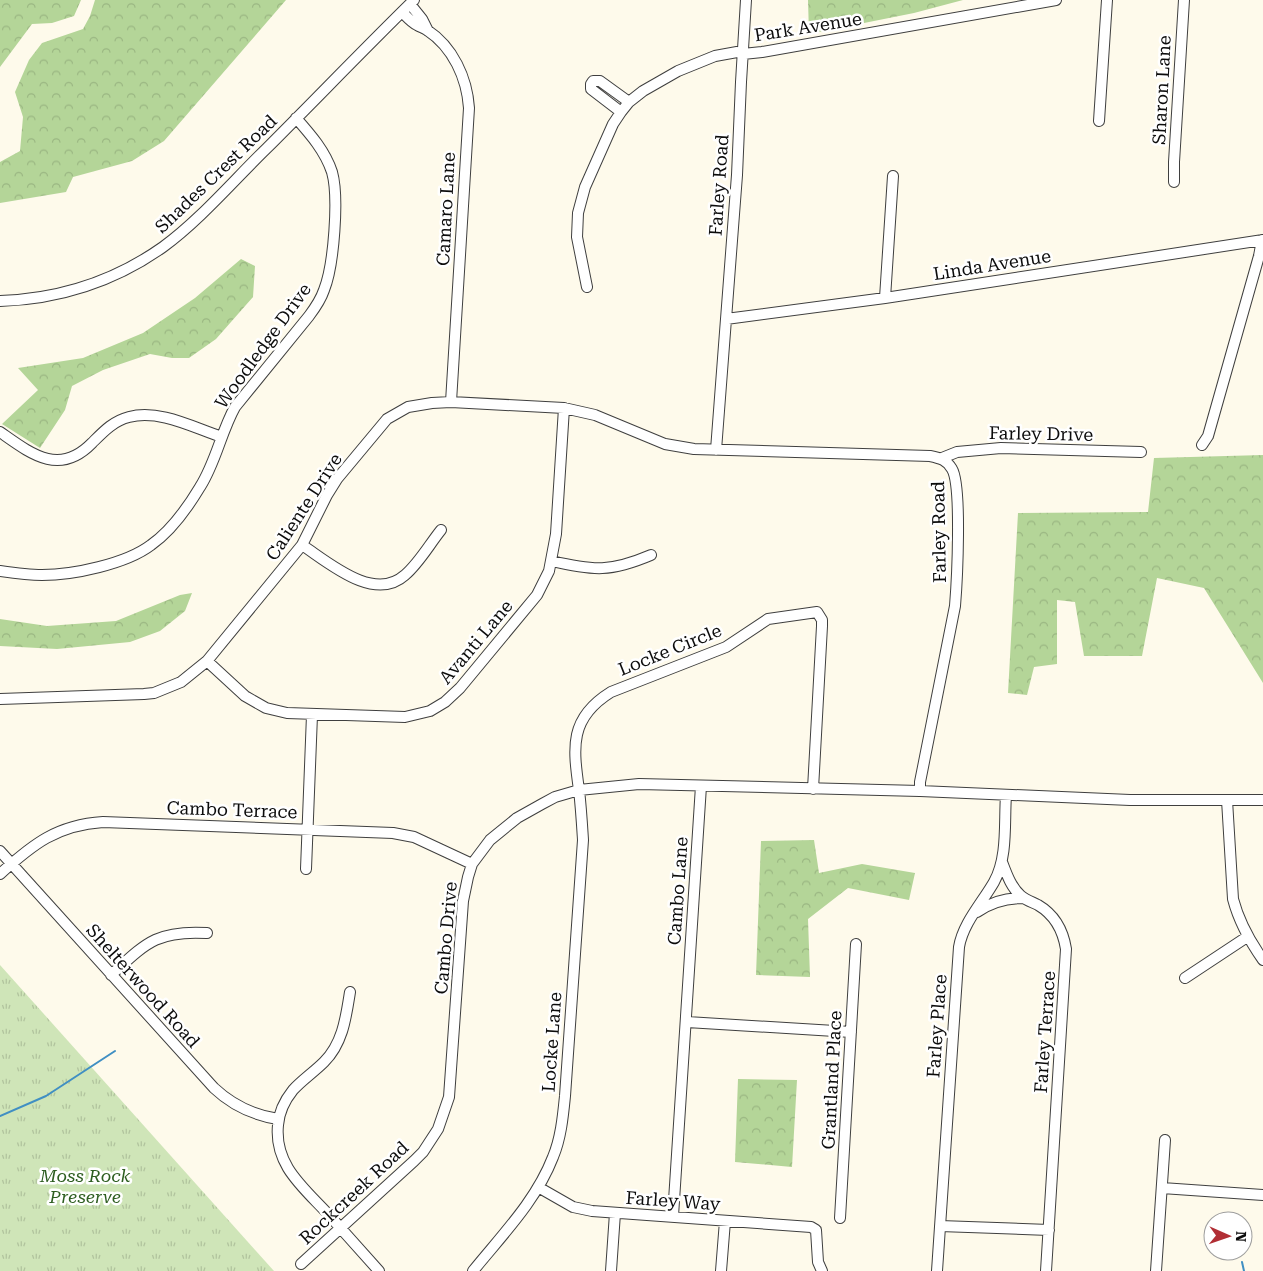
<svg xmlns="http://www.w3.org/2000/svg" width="1263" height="1271" viewBox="0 0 1263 1271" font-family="'Roboto Serif',serif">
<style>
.grass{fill:url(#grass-tufts)}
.forest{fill:url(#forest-crowns)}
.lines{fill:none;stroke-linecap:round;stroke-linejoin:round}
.stream{stroke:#408fc3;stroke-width:2}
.minor-casing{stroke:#3f3f3f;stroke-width:12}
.minor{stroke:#fff;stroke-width:10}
.labels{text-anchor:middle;stroke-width:5;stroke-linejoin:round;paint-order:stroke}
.street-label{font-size:18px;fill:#0c0c0c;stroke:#fff}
.park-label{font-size:18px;font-style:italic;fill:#2e5e21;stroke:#fff}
</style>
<defs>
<pattern id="grass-tufts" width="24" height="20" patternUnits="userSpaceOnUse" patternTransform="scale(1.25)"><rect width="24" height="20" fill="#cfe5b8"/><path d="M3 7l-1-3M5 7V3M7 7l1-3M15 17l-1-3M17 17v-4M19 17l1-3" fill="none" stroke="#b1c39d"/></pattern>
<pattern id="forest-crowns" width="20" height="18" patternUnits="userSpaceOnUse" patternTransform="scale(1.25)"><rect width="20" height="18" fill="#b4d598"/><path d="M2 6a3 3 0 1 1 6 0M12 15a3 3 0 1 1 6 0" fill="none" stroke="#9ab682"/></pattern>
</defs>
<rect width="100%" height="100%" fill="#fefaeb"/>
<path class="grass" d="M 0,965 L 274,1271 L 0,1271 Z"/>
<path class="forest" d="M 0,0 L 81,0 L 74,16 L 52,23 L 32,24 L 0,67 Z
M 95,0 L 286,0 L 164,141 L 132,161 L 73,177 L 66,192 L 0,203 L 0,162 L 20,151 L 23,117 L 15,92 L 29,60 L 42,43 L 83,29 L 90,16 Z
M 808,0 L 963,0 L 914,13 L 809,34 Z
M 241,259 L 255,266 L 253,297 L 216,339 L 189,358 L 172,358 L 150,354 L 103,370 L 72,386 L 65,410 L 40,448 L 2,424 L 38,390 L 18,368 L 83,358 L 143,333 L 195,298 Z
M 1263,455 L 1263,683 L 1204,588 L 1157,578 L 1142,656 L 1084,656 L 1075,602 L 1057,600 L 1057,664 L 1034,667 L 1027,695 L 1008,693 L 1018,513 L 1148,512 L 1154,458 Z
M 192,593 L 185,611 L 160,631 L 130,642 L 57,649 L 0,646 L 0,619 L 47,626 L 116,621 L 180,595 Z
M 814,840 L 819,873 L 862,864 L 915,873 L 909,900 L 848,888 L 808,919 L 810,977 L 756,975 L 761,841 Z
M 738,1079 L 797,1080 L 792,1167 L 735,1162 Z"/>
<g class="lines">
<path class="stream" d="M 0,1116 L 46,1096 L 115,1051
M 1242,1262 L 1244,1271"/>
<g class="minor-casing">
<path id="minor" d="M 410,4 L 422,19 L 428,31
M 402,12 C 407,17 411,22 417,25 C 420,27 424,28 427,30 C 453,47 467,78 469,108 L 451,402
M 621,112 L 591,89 L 591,84 L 593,81 L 600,81 L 629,102
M 1099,121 L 1107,0
M 1174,182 L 1174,162 L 1184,0
M 587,287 L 577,237 L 578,213 L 585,187 L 613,124 L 621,112 L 629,102 L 643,91 L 678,71 L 715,56 L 737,52 L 743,54 L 762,52 L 1056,0
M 885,298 L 893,176
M 0,301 C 59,299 115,281 163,247 C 200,220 234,180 267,148 C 316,99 364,49 414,0
M 726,319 L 885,298 L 1263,240
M 0,432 C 30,453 59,477 92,443 C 103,432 113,421 129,417 C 160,409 194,428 222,437
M 1202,445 L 1208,436 L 1259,256 L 1262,240
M 716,450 L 737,175 L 741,82 L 746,0
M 942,458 L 957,452 L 1001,448 L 1141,452
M 302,545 C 328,562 374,603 405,575 C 419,563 429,545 441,530
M 552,561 C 594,571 611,572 651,555
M 0,571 C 14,573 28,575 42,575 C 73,575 126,564 151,545 C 171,531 188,507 200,487 C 216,462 221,432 235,407 L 309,316 C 315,308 321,299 324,290 C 334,265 339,197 332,172 C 325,151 311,135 296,118
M 207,661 L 245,696 L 266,708 L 287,713 L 405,717 L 430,711 L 445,702 L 460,688 L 537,595 L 549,571 L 556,534 L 564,408
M 0,699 L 144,694 L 154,693 L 181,682 L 207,661 L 302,545 L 327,495 L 337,479 L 387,419 L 408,407 L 432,403 L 451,402 L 564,408 L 595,415 L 665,444 L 694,449 L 930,456 C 940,458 947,460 952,469 C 962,486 957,582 955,606 L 920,782 L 920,791
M 1227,800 L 1233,899 C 1239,922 1249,940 1263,960
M 0,851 L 214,1088 C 232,1105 253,1115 278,1119
M 1002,862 C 1007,875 1011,887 1021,896 C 1026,900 1032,902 1038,905 C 1055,915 1063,930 1066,949 L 1046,1271
M 306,869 L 312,715
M 0,874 C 33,844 57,825 103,822 L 393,833 L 414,837 L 472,864
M 977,912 C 991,902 1006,898 1023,898
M 111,975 C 146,943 157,930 207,933
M 1185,978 L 1247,937
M 350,992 C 346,1017 343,1043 324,1062 C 314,1072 302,1080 293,1090 C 285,1100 279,1112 278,1125 C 274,1165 303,1187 328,1214 C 345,1233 362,1252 379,1271
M 687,1022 L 851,1032
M 538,1187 L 573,1207 L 592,1211 L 811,1227 L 816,1230 L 818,1262 L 822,1271
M 1162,1188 L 1263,1195
M 673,1216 L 701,786
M 840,1218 L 856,944
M 940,1226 L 1049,1230
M 301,1264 L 414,1161 L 423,1152 L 438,1129 L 449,1097 L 463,901 L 468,877 L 472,864 L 490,840 L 517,818 L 542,804 L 555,797 L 579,790 L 639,784 L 920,791 L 1130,800 L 1263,800
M 473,1271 C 502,1235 536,1201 553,1157 C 561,1138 563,1116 565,1096 L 583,840 C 582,824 581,807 579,790 C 573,747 569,718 611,692 L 726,647 L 768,619 L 817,612 L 822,620 L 822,626 L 813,789
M 611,1271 L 615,1213
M 721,1271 L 725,1221
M 937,1271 L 959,947 C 963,923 982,903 994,882 C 1008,857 1004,823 1006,795
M 1156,1271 L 1165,1140"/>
</g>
<use href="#minor" class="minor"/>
</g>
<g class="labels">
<g class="street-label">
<text transform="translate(808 27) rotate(-9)" y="6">Park Avenue</text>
<text transform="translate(1162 90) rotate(-87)" y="6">Sharon Lane</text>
<text transform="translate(216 174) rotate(-44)" y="6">Shades Crest Road</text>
<text transform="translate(719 185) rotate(-86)" y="6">Farley Road</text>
<text transform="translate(446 209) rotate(-87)" y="6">Camaro Lane</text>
<text transform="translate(992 265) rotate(-9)" y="6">Linda Avenue</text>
<text transform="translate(263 346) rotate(-54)" y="6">Woodledge Drive</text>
<text transform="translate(1041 434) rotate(1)" y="6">Farley Drive</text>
<text transform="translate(304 507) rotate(-57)" y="6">Caliente Drive</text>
<text transform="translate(939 532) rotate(-91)" y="6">Farley Road</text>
<text transform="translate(476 642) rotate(-50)" y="6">Avanti Lane</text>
<text transform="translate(670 650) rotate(-22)" y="6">Locke Circle</text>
<text transform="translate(232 810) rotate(2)" y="6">Cambo Terrace</text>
<text transform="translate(678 891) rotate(-86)" y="6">Cambo Lane</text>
<text transform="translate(446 938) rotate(-85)" y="6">Cambo Drive</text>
<text transform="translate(143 986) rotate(48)" y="6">Shelterwood Road</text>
<text transform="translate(937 1026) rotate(-86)" y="6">Farley Place</text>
<text transform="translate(1045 1032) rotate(-86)" y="6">Farley Terrace</text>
<text transform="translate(552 1042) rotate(-86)" y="6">Locke Lane</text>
<text transform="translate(832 1080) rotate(-87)" y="6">Grantland Place</text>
<text transform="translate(354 1193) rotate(-43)" y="6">Rockcreek Road</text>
<text transform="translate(673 1201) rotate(4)" y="6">Farley Way</text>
</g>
<g class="park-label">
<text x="85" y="1182">Moss Rock<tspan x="85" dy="21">Preserve</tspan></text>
</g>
</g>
<g transform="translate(1228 1236) rotate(92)"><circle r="24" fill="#ffffff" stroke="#9e9e9e"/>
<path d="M0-4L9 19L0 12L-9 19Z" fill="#b12e34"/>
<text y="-8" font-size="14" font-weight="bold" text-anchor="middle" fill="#0c0c0c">N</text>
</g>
</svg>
